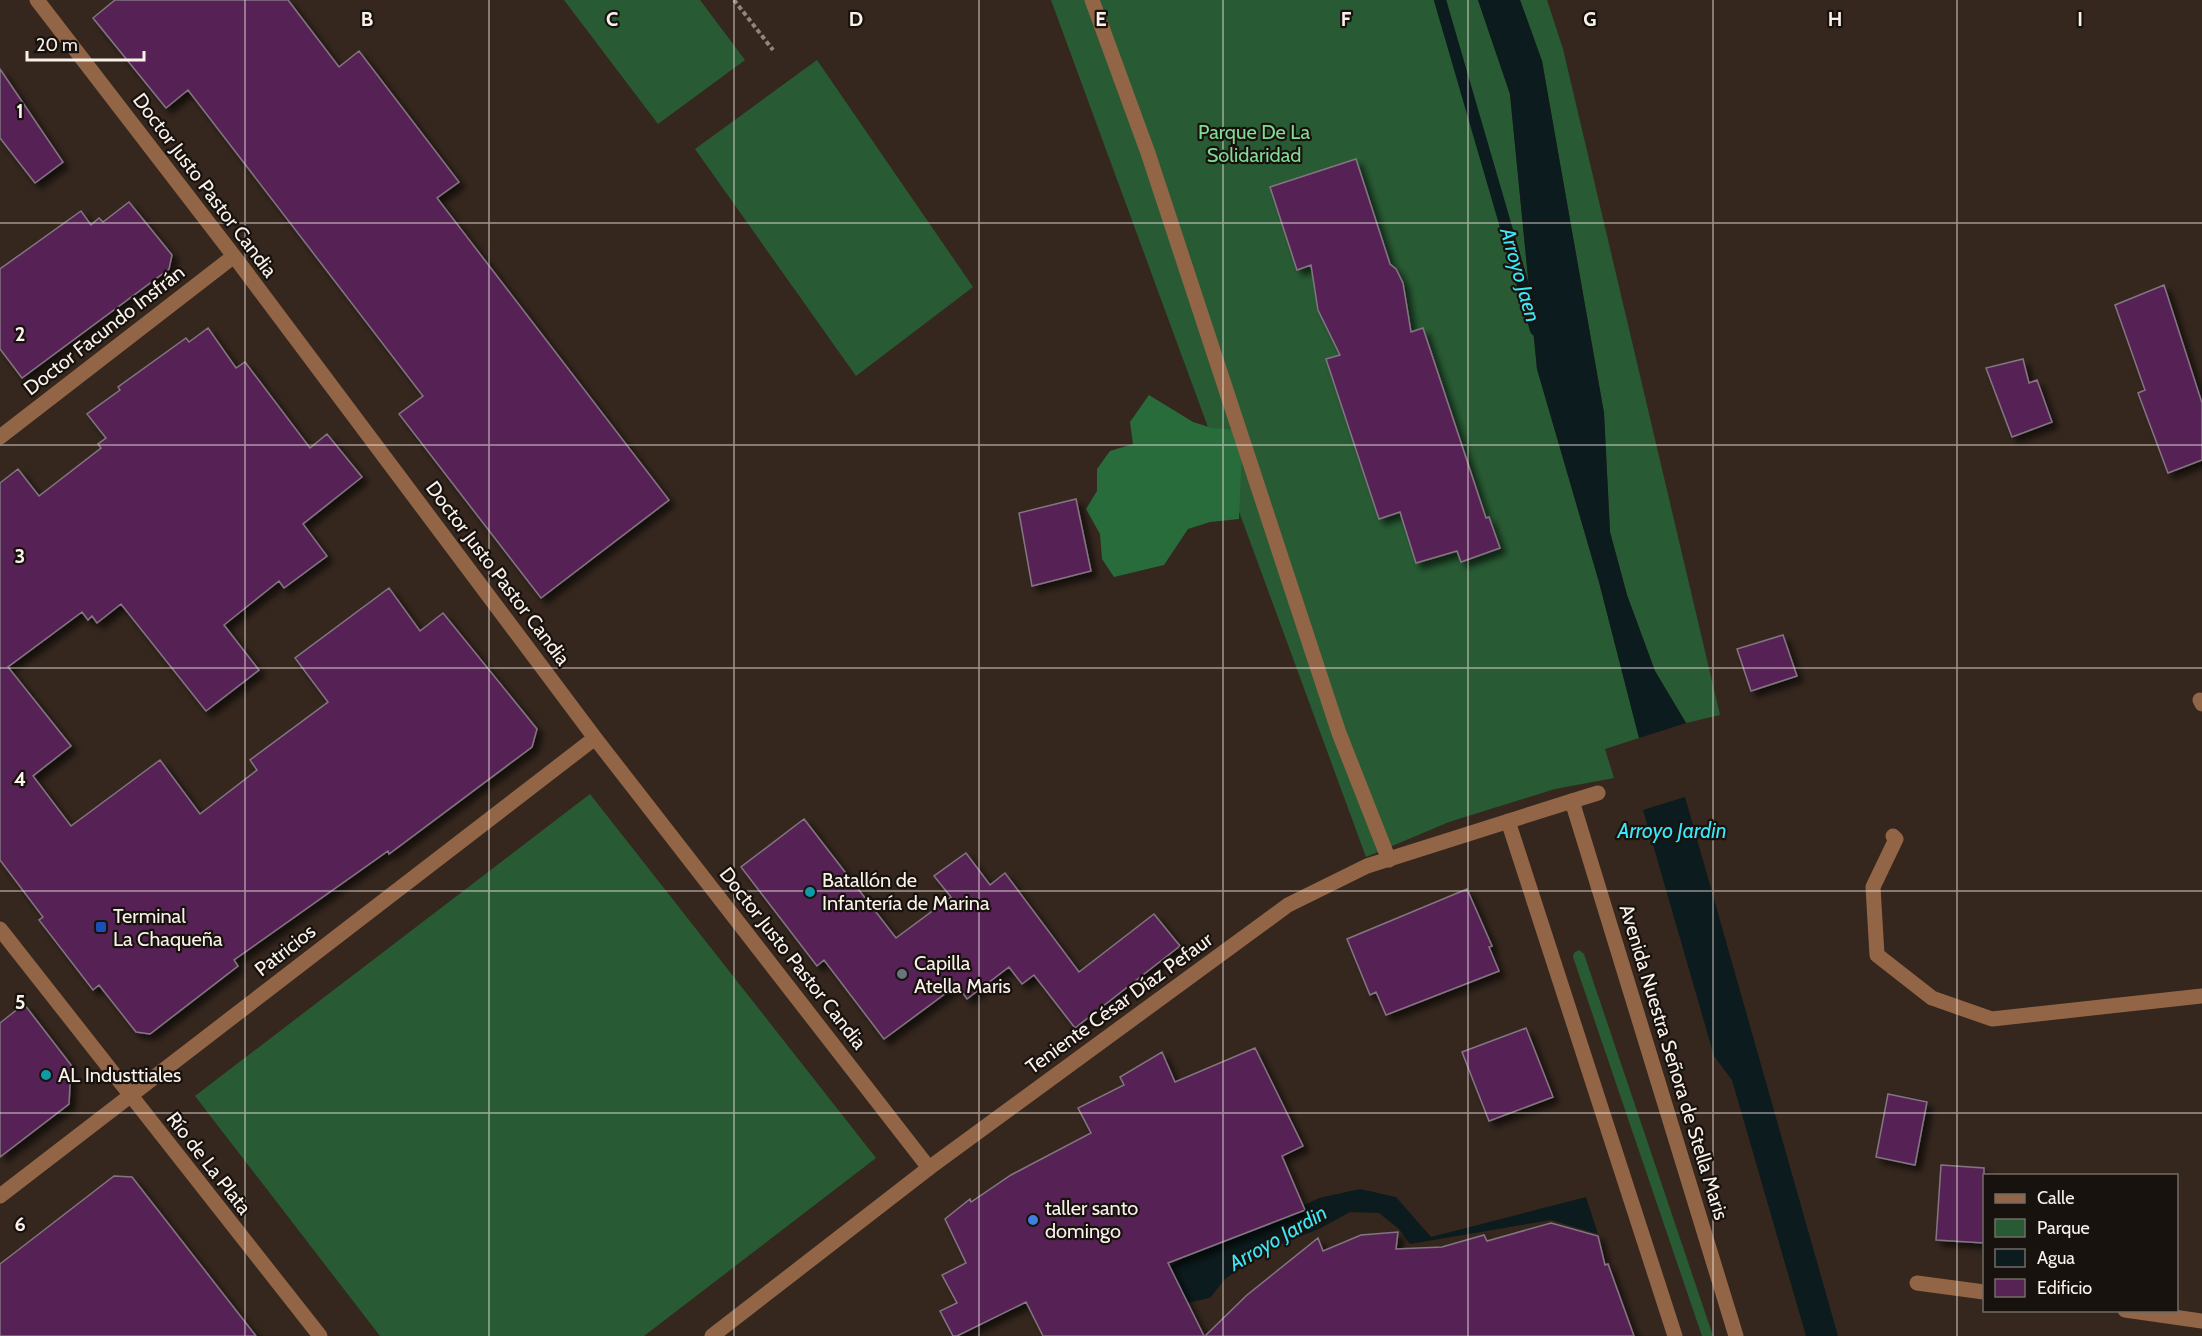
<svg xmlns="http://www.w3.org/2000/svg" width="2202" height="1336" viewBox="0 0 2202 1336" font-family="Cabin,sans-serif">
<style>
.green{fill:#285b34}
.forest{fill:#286c3b}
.water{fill:#0c1b1d}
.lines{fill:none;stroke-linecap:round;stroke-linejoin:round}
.stream{stroke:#0c1b1d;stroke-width:12}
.building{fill:#572254;stroke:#837582;stroke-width:1.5;filter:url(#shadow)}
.path{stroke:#91867e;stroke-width:4;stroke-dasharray:4.5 3;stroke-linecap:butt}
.service{stroke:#936547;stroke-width:15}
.minor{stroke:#936547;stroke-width:15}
.tertiary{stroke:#936547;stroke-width:15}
.grid{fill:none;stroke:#faf1eb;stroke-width:1.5;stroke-opacity:0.55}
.culture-dot{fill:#0f9aa8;stroke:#18120e;stroke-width:2}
.transit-dot{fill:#1a4fb4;stroke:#18120e;stroke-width:2}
.worship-dot{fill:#6b7280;stroke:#18120e;stroke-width:2}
.shop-dot{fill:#3f7fe0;stroke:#18120e;stroke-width:2}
.labels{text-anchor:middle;stroke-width:4.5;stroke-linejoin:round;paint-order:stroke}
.park-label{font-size:20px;fill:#80dc94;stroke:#18120e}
.street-label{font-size:20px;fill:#faf1eb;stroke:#18120e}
.poi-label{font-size:20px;fill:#faf1eb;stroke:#18120e;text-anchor:start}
.water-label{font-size:21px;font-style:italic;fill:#3be7f8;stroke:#18120e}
.grid-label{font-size:20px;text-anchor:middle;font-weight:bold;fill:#faf1eb;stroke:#18120e;stroke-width:4.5;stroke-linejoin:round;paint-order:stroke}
</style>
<defs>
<filter id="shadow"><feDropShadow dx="5.5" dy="5.5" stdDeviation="3" flood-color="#0009"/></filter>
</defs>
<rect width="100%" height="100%" fill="#35271e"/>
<path class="green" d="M 564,0 L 700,0 L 745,60 L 658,124 Z
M 1051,0 L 1478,0 L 1510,94 L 1537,369 L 1599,582 L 1639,738 L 1605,749 L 1614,778 L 1555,789 L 1449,822 L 1366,857 Z
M 1520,0 L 1547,0 L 1563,49 L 1720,715 L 1686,723 L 1655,671 L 1627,595 L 1610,532 L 1604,413 L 1542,61 Z
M 817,60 L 973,287 L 856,376 L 695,149 Z
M 590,794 L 876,1158 L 644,1336 L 380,1336 L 195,1096 Z
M 1579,950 L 1584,954 L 1713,1336 L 1702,1336 L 1573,957 L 1574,953 Z"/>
<path class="forest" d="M 1149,395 L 1193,422 L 1212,428 L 1237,430 L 1242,447 L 1239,519 L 1210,522 L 1188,529 L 1164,565 L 1114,577 L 1102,559 L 1100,534 L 1086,509 L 1097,491 L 1097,469 L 1110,451 L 1133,444 L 1130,422 Z"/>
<path class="water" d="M 1478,0 L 1520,0 L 1542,61 L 1604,413 L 1610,532 L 1627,595 L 1655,671 L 1686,723 L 1639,738 L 1599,582 L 1537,369 L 1510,94 Z
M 1685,797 L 1838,1336 L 1806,1336 L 1732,1080 L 1714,1056 L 1643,810 Z
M 1360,1189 L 1396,1197 L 1431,1237 L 1586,1197 L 1598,1234 L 1551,1220 L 1410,1244 L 1399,1229 L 1379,1213 L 1350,1212 L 1319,1229 L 1270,1248 L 1225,1279 L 1210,1298 L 1186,1303 L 1120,1336 L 1167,1269 L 1202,1244 L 1262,1225 L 1319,1198 Z"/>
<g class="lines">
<path class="stream" d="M 1440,0 L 1536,330"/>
</g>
<path class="building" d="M 115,0 L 288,0 L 339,67 L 359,51 L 459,182 L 437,198 L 669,500 L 541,598 L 399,414 L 423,396 L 188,90 L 166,108 L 93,18 Z
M 0,69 L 63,162 L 35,183 L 0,138 Z
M 1356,159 L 1390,264 L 1396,269 L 1403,283 L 1411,332 L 1423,328 L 1486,518 L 1489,517 L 1500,548 L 1461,562 L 1457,551 L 1416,563 L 1400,512 L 1379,519 L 1326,359 L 1340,355 L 1318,310 L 1311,265 L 1297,270 L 1270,187 Z
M 129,202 L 172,255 L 169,269 L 22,378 L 0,349 L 0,269 L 81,211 L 91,225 L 99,218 L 103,222 Z
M 2164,285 L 2202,403 L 2202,460 L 2168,473 L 2138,393 L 2145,390 L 2115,305 Z
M 208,328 L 236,368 L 245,362 L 310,448 L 327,434 L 362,477 L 303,524 L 327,556 L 284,588 L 279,581 L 224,625 L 259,670 L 206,711 L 121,604 L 97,623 L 92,616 L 88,620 L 82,612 L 8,667 L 71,746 L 33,776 L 71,826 L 160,760 L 200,814 L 257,770 L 250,760 L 328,702 L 295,658 L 389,588 L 420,631 L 443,613 L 537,729 L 532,747 L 389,854 L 388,851 L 234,960 L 238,966 L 150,1034 L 136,1032 L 99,985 L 93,990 L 39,920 L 43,917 L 0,860 L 0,483 L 18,469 L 39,496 L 101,448 L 98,444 L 106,438 L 87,414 L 120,390 L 118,387 L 186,338 L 189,342 Z
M 2023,359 L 2029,383 L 2037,380 L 2052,422 L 2012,437 L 1986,368 Z
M 1076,499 L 1091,571 L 1032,586 L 1019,513 Z
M 1783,635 L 1797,676 L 1751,691 L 1737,649 Z
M 804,819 L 896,938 L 951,897 L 934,876 L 966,853 L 990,885 L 1005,873 L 1079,972 L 1154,914 L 1180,946 L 1075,1028 L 1034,975 L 1022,984 L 1009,967 L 967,999 L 957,985 L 884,1039 L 824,960 L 817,966 L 741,867 Z
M 1467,889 L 1492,946 L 1489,947 L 1499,971 L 1386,1015 L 1376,992 L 1370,995 L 1347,939 Z
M 24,1004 L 71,1065 L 69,1104 L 0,1157 L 0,1023 Z
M 1526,1028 L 1553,1097 L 1489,1121 L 1462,1052 Z
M 1255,1048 L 1303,1146 L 1282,1156 L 1305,1210 L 1168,1263 L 1204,1336 L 1043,1336 L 1026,1302 L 957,1336 L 953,1336 L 940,1311 L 957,1303 L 942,1275 L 966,1263 L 945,1219 L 970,1199 L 971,1202 L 1011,1175 L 1091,1133 L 1078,1108 L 1124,1085 L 1120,1077 L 1162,1052 L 1175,1082 Z
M 1888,1094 L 1927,1102 L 1915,1165 L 1876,1157 Z
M 1941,1165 L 1984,1168 L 1984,1243 L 1936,1240 Z
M 114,1176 L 132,1177 L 256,1336 L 0,1336 L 0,1264 Z
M 1551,1223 L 1598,1236 L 1605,1265 L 1608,1264 L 1634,1336 L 1205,1336 L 1247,1295 L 1318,1238 L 1323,1251 L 1361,1235 L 1398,1232 L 1396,1249 L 1442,1247 L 1484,1235 L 1487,1241 Z"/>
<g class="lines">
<path class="path" d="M 734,0 L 773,50"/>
<path class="service" d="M 1092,0 L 1148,153 L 1339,733 L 1389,860
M 2200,700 L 2202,704
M 1572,801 L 1598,793
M 1893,836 L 1896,839 L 1873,887 L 1877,955 L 1932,998 L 1992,1019 L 2202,996
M 1917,1283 L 1984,1292
M 2125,1310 L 2202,1321"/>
<path class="minor" d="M 37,0 L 234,256 L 595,738 L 929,1168
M 0,437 L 234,256
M 0,1196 L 595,738"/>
<path class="tertiary" d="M 1508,821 L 1675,1336
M 0,929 L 320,1336
M 712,1336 L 929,1168 L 1288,905 L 1367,866 L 1572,801 L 1736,1336"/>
</g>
<path class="grid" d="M 245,0 L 245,1336M 489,0 L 489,1336M 734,0 L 734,1336M 979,0 L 979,1336M 1223,0 L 1223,1336M 1468,0 L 1468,1336M 1713,0 L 1713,1336M 1957,0 L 1957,1336M 0,223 L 2202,223M 0,445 L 2202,445M 0,668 L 2202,668M 0,891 L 2202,891M 0,1113 L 2202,1113"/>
<g class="culture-dot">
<circle cx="810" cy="892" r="6"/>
<circle cx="46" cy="1075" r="6"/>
</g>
<rect class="transit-dot" x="95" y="921" width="12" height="12" rx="3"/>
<circle class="worship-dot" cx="902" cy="974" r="6"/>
<circle class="shop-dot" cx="1033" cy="1220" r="6"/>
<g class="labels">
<g class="park-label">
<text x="1254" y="139">Parque De La<tspan x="1254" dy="23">Solidaridad</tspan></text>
</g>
<g class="street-label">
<text transform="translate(205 185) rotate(53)" y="7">Doctor Justo Pastor Candia</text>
<text transform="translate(104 330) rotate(-38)" y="7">Doctor Facundo Insfrán</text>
<text transform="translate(498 573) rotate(53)" y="7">Doctor Justo Pastor Candia</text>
<text transform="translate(285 950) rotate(-38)" y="7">Patricios</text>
<text transform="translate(793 958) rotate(52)" y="7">Doctor Justo Pastor Candia</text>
<text transform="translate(1119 1003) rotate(-36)" y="7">Teniente César Díaz Pefaur</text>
<text transform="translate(1674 1062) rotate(73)" y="7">Avenida Nuestra Señora de Stella Maris</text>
<text transform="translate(209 1163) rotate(52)" y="7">Río de La Plata</text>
</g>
<g class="poi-label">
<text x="822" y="887">Batallón de<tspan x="822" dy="23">Infantería de Marina</tspan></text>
<text x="113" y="923">Terminal<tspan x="113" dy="23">La Chaqueña</tspan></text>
<text x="914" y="970">Capilla<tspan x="914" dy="23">Atella Maris</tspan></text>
<text x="58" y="1082">AL Industtiales</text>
<text x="1045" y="1215">taller santo<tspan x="1045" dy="23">domingo</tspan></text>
</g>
<g class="water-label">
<text transform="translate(1520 275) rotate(74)" y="7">Arroyo Jaen</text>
<text x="1672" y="838">Arroyo Jardin</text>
<text transform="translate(1278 1238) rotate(-30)" y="7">Arroyo Jardin</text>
</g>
</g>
<g class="grid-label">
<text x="367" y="26">B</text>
<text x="612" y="26">C</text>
<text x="856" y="26">D</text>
<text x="1101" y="26">E</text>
<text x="1346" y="26">F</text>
<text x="1590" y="26">G</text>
<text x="1835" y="26">H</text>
<text x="2080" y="26">I</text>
<text x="20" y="118">1</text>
<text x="20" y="341">2</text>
<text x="20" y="563">3</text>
<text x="20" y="786">4</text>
<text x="20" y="1009">5</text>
<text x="20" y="1231">6</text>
</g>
<rect x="1983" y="1174" width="195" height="138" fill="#18120e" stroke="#726b66" stroke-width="1.5"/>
<rect x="1995" y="1194" width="30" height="9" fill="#936547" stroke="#726b66" stroke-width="1.5"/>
<text x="2037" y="1204" font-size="18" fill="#faf1eb">Calle</text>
<rect x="1995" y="1219" width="30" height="18" fill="#285b34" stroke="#726b66" stroke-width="1.5"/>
<text x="2037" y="1234" font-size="18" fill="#faf1eb">Parque</text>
<rect x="1995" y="1249" width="30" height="18" fill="#0c1b1d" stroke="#726b66" stroke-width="1.5"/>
<text x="2037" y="1264" font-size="18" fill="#faf1eb">Agua</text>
<rect x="1995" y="1279" width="30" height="18" fill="#572254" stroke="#726b66" stroke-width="1.5"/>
<text x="2037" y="1294" font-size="18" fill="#faf1eb">Edificio</text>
<path d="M27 51v9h117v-9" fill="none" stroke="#faf1eb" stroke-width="3"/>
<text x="36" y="51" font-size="18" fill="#faf1eb" stroke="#18120e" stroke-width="4.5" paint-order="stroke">20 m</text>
</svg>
